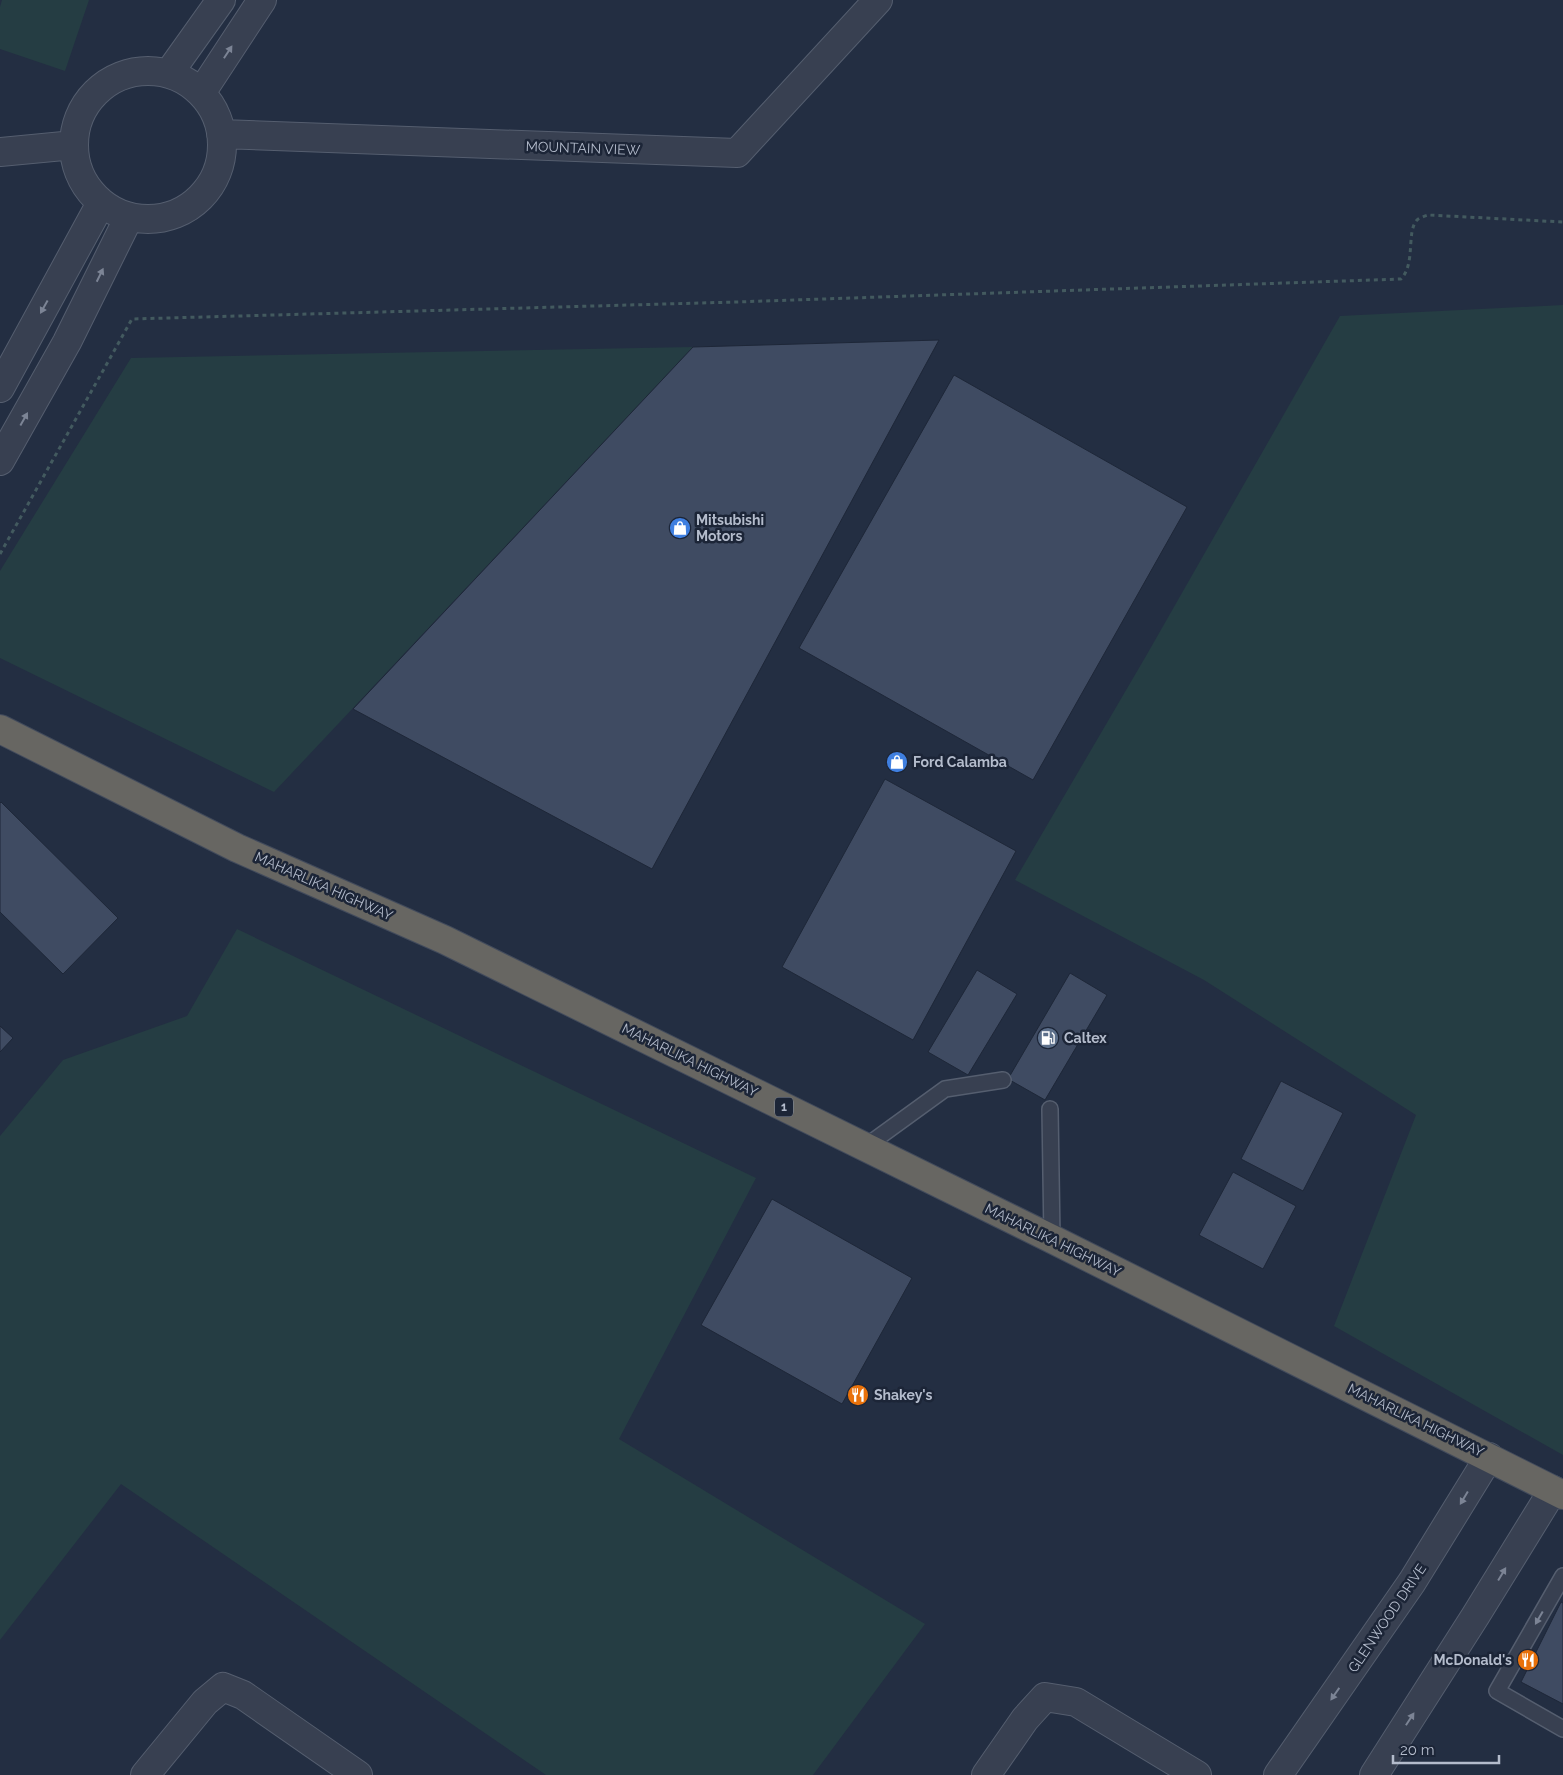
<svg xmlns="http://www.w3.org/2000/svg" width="1563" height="1775" viewBox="0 0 1563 1775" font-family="Raleway,sans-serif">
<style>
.green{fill:#253d43}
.building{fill:#3f4b62;stroke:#1e2738}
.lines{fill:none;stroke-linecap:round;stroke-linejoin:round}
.service-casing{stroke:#555e6f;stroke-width:18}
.minor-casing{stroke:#555e6f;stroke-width:30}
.trunk-casing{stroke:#424b5c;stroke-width:30}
.path{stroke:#435a5f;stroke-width:3;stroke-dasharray:4 4;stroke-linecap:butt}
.service{stroke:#384051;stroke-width:15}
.minor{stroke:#384051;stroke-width:28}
.trunk{stroke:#676662;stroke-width:28}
.oneway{fill:#7c8495}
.labels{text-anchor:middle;stroke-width:5;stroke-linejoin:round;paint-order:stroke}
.shield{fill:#1c2537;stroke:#868f9f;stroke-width:1}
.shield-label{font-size:12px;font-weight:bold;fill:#b4bccc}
.street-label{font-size:14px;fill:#b4bccc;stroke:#1c2537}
.poi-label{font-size:14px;font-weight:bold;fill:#b4bccc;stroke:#1c2537;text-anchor:start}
</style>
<rect width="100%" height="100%" fill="#232e42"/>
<path class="green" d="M 2,0 L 89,0 L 65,71 L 0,49 L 0,7 Z
M 1563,305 L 1563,1455 L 1334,1326 L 1416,1115 L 1204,980 L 1015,880 L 1146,656 L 1340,316 Z
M 693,347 L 274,792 L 0,658 L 0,571 L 131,358 Z
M 237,929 L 756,1178 L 619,1439 L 925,1624 L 813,1775 L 546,1775 L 121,1484 L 0,1640 L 0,1136 L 63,1060 L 187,1016 Z"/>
<path class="building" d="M 939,340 L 652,869 L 353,709 L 693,347 Z
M 954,375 L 1187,507 L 1033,780 L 799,648 Z
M 885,779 L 1016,851 L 913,1040 L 782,967 Z
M 1,802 L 118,918 L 63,974 L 0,912 L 0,803 Z
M 977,970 L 1017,994 L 968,1075 L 928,1052 Z
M 1070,973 L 1107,995 L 1045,1100 L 1008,1079 Z
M 0,1026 L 13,1038 L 0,1052 Z
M 1281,1081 L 1343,1113 L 1303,1191 L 1241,1159 Z
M 1233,1172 L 1296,1206 L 1263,1269 L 1199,1235 Z
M 772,1199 L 912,1278 L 842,1404 L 701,1325 Z
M 1561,1602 L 1563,1603 L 1563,1704 L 1521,1682 Z"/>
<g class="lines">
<g class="service-casing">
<path id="service" d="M 1050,1109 L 1052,1239
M 865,1147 L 945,1089 L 1003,1080
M 1563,1576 L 1497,1691 L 1563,1729"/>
</g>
<g class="minor-casing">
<path id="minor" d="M74 145a74 74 0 1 1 148 0a74 74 0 1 1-148 0Z
M 169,73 L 221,0
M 201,93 L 262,0
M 221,134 L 737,153 L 878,0
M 0,152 L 74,145
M 0,388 L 101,203
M 0,461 L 67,342 L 129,217
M 145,1775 L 205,1702 L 223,1687 L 243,1695 L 358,1775
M 986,1775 L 1025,1719 L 1045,1697 L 1076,1702 L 1197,1775
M 1278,1775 L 1412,1582 L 1489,1457
M 1374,1775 L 1476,1615 L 1553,1490"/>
</g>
<g class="trunk-casing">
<path id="trunk" d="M 0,729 L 237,848 L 445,940 L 1052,1239 L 1563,1495"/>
</g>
<path class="path" d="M 0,554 L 132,319 L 736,302 L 1401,279 C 1416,263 1406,232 1417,220 C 1419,218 1425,216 1428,215 L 1563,222"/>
<use href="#service" class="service"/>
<use href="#minor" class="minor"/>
<use href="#trunk" class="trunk"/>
</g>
<defs><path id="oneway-solid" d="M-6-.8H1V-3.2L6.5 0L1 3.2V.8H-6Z" transform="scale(1.25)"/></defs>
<g class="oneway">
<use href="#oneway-solid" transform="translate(228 52) rotate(-57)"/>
<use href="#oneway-solid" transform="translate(100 275) rotate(-64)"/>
<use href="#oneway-solid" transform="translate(44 307) rotate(119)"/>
<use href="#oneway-solid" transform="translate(24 419) rotate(-61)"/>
<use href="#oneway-solid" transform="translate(1464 1498) rotate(121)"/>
<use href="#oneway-solid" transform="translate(1502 1574) rotate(-59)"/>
<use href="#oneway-solid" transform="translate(1539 1618) rotate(120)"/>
<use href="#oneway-solid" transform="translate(1335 1694) rotate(125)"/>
<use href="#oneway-solid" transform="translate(1410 1719) rotate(-57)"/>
</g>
<defs>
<g id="shop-disc" transform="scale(1.125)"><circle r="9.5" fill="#3f7fe0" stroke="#1c2537"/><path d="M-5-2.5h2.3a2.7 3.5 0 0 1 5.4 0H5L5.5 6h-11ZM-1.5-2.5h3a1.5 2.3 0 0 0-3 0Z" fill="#fff"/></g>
<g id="fuel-disc" transform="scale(1.125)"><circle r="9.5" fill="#5c6f8a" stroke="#1c2537"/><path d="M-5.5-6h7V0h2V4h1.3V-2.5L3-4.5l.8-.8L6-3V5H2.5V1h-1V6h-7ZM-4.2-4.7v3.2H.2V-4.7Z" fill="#fff"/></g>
<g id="restaurant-disc" transform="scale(1.125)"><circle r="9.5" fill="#e8710a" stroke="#1c2537"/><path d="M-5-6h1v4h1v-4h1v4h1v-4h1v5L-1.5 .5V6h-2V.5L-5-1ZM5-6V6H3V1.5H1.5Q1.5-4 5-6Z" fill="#fff"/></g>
</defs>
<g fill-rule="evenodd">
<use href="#shop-disc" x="680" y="528"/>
<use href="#shop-disc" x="897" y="762"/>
<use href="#fuel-disc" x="1048" y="1038"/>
<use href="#restaurant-disc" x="858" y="1395"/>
<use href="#restaurant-disc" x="1528" y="1660"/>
</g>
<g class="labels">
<rect class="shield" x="775" y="1097.5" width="18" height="19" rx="4"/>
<g class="shield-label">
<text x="784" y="1111">1</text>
</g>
<g class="street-label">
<text transform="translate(583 148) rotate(2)" y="5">MOUNTAIN VIEW</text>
<text transform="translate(324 886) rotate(24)" y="5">MAHARLIKA HIGHWAY</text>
<text transform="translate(690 1060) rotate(26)" y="5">MAHARLIKA HIGHWAY</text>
<text transform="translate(1053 1240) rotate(26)" y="5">MAHARLIKA HIGHWAY</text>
<text transform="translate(1416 1420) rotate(26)" y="5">MAHARLIKA HIGHWAY</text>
<text transform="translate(1387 1618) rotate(-56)" y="5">GLENWOOD DRIVE</text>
</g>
<g class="poi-label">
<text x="696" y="525">Mitsubishi<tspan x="696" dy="16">Motors</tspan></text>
<text x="913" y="767">Ford Calamba</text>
<text x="1064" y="1043">Caltex</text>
<text x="874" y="1400">Shakey's</text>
<text x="1512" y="1665" text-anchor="end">McDonald's</text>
</g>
</g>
<path d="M1393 1755v8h106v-8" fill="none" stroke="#b4bccc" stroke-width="2.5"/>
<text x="1400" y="1755" font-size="15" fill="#b4bccc" stroke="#1c2537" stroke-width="4" paint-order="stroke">20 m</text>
</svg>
